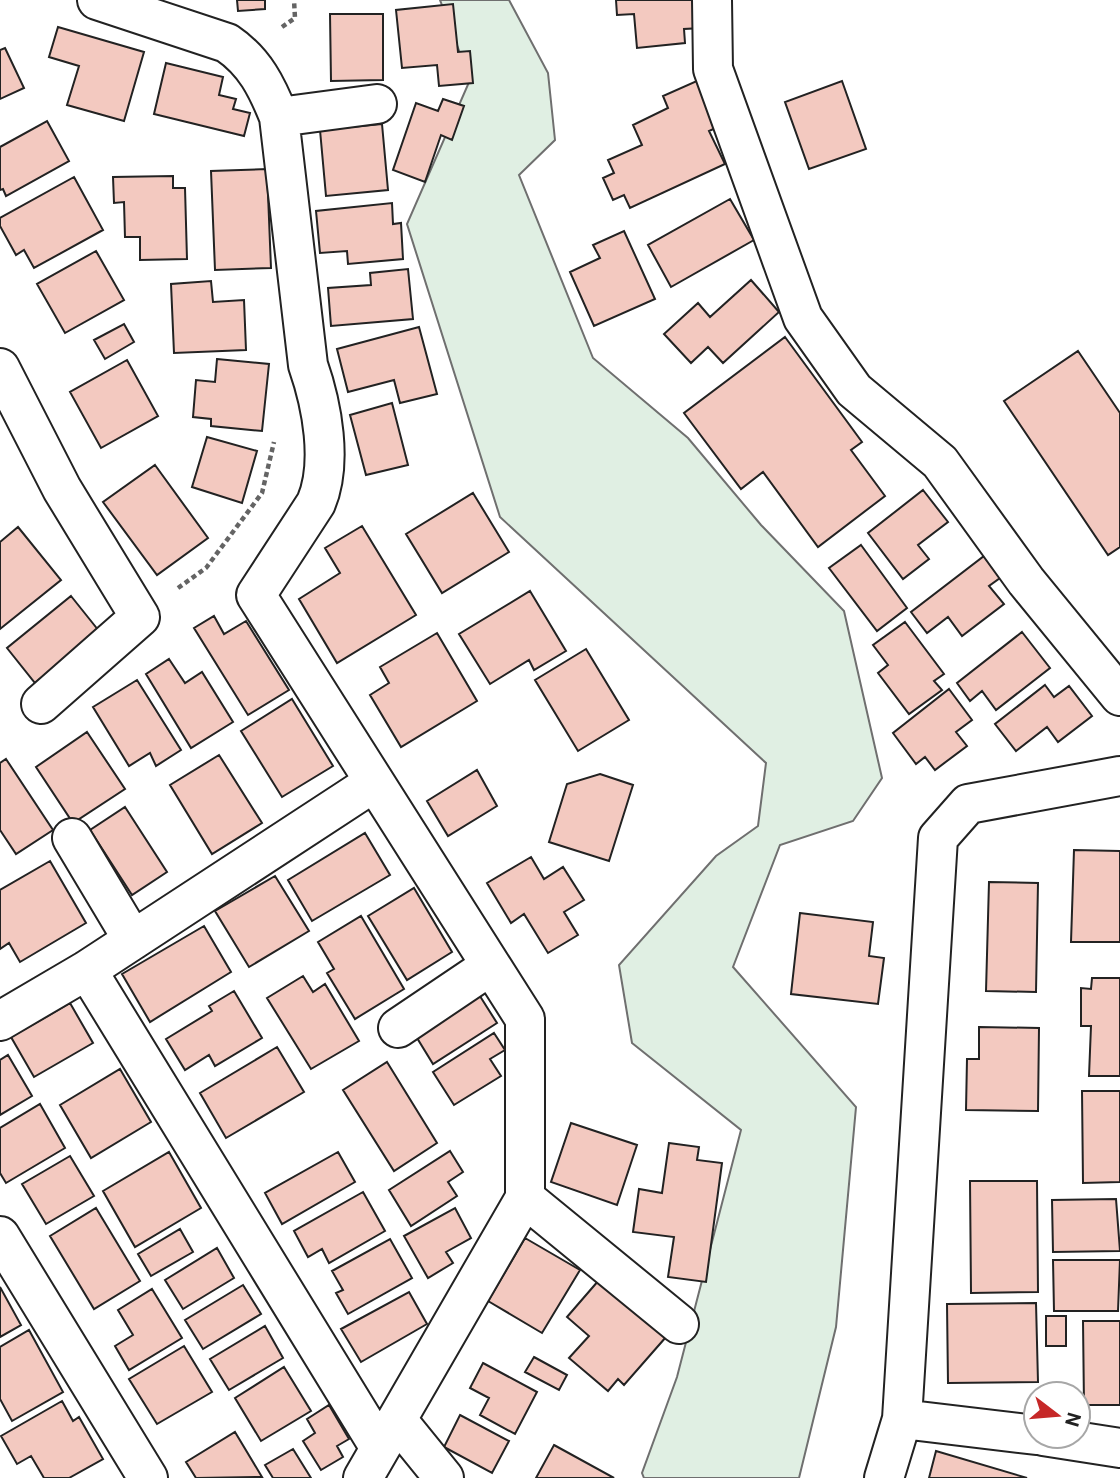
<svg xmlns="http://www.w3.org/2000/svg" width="1120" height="1478" viewBox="0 0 1120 1478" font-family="Roboto,sans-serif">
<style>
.green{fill:#e0efe3;stroke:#6f6f6f;stroke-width:2}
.building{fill:#f3c9c0;stroke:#222;stroke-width:2}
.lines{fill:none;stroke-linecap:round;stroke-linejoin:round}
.street-casing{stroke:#222;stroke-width:42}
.path{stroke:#646464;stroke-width:4.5;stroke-dasharray:5 3.5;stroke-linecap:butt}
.street{stroke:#fff;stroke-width:38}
</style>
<rect width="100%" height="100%" fill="#fff"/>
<path class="green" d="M 440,0 L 509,0 L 548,73 L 555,140 L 519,175 L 593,358 L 688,438 L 761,525 L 844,611 L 882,778 L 853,821 L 780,845 L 733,967 L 856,1107 L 836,1327 L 799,1478 L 644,1478 L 642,1473 L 677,1377 L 741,1130 L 632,1043 L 619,965 L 716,856 L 758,826 L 766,763 L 500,517 L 407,224 L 470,80 Z"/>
<path class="building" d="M 237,0 L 265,0 L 265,9 L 238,11 Z
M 616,0 L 700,0 L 702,28 L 684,29 L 685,43 L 637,48 L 634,14 L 617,15 Z
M 453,4 L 458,52 L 470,51 L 473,83 L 439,86 L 437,65 L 402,68 L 396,10 Z
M 330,14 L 383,14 L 383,80 L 331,81 Z
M 58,27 L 144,52 L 124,121 L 67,105 L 79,66 L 49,57 Z
M 5,48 L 24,88 L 0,99 L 0,50 Z
M 166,63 L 223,77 L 219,95 L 236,99 L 233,109 L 250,113 L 244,136 L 154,114 Z
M 699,80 L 720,126 L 709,131 L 725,164 L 630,208 L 624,195 L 613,200 L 603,178 L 614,173 L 608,160 L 642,145 L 633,125 L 668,108 L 663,96 Z
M 842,81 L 866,149 L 809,169 L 785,102 Z
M 443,99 L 464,106 L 452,140 L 441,135 L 425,182 L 393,170 L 416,103 L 438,111 Z
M 47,121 L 69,161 L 6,196 L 3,189 L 0,190 L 0,147 Z
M 382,124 L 388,190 L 326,196 L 320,130 Z
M 267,169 L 271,268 L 215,270 L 211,171 Z
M 173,176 L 173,188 L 185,188 L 187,259 L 140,260 L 140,237 L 125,237 L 124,202 L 114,203 L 113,177 Z
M 74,177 L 103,230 L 34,268 L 24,250 L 16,255 L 0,226 L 0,218 Z
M 730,199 L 754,240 L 671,287 L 648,245 Z
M 392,203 L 393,224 L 401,223 L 403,259 L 348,264 L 347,251 L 320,253 L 316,211 Z
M 624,231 L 655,299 L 594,326 L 570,272 L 600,258 L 593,245 Z
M 96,251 L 124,300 L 65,333 L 37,284 Z
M 408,269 L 413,319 L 331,326 L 328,288 L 371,285 L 370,273 Z
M 751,280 L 779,312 L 723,363 L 708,347 L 691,363 L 664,334 L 698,303 L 710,317 Z
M 211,281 L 213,302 L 244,300 L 246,350 L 174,353 L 171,284 Z
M 124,324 L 134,342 L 105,359 L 94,340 Z
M 419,327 L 437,394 L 400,403 L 394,380 L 348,392 L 337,349 Z
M 785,337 L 862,442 L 851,450 L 885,496 L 818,547 L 763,472 L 741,489 L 684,413 Z
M 1078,351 L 1120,413 L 1120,547 L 1108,555 L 1004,401 Z
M 217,359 L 269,364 L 262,431 L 211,426 L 211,419 L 193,417 L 196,380 L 215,382 Z
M 127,360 L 158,416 L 101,448 L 70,392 Z
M 392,403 L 408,465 L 366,475 L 350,415 Z
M 207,437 L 257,451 L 242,503 L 192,487 Z
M 155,465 L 208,538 L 157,575 L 103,502 Z
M 923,490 L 948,522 L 918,545 L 929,559 L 903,579 L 868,533 Z
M 473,493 L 509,552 L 442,593 L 406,534 Z
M 362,526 L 416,615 L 337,663 L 299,599 L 340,573 L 325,548 Z
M 18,527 L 61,580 L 0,629 L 0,542 Z
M 861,545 L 907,608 L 877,631 L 829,568 Z
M 984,556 L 1000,578 L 989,586 L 1004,604 L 962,636 L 948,617 L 927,633 L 911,612 Z
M 530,591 L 566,651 L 534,670 L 529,660 L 490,684 L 459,634 Z
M 71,596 L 99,631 L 35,683 L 7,648 Z
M 214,616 L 224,634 L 246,621 L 289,690 L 248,715 L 194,628 Z
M 905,622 L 944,674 L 934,681 L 942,690 L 909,714 L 878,673 L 888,665 L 873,645 Z
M 1022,632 L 1050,668 L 996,710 L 982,691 L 970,701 L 957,683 Z
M 437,633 L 477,701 L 401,747 L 370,695 L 389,683 L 380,667 Z
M 586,649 L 629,720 L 578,751 L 535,680 Z
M 169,659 L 185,683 L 202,672 L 233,722 L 191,748 L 146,674 Z
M 137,680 L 181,750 L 156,766 L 150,753 L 129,766 L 93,707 Z
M 1045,685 L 1054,697 L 1069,686 L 1092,716 L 1058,742 L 1047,727 L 1016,751 L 995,724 Z
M 949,689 L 972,720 L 956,732 L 967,746 L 935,770 L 925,757 L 916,764 L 893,733 Z
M 292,699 L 333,766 L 282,797 L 241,731 Z
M 87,732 L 125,789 L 73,823 L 36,767 Z
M 219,755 L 262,823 L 212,854 L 170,785 Z
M 6,759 L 53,830 L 16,854 L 0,830 L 0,763 Z
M 477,770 L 497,806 L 448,836 L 427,801 Z
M 600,774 L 633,785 L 609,861 L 549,842 L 567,784 Z
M 125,807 L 167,872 L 132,895 L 90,830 Z
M 365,833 L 390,875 L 312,921 L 288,880 Z
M 1074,850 L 1120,851 L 1120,942 L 1071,942 Z
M 531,857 L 544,879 L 563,867 L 584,900 L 564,912 L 578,935 L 548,953 L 524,914 L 511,923 L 487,883 Z
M 50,861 L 86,923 L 20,962 L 9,943 L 0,949 L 0,890 Z
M 275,876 L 309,931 L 249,967 L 215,911 Z
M 989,882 L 1038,883 L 1036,992 L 986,991 Z
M 414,888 L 452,952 L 407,980 L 368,916 Z
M 800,913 L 873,922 L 869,956 L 884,958 L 878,1004 L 791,994 Z
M 361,916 L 404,989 L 355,1019 L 327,973 L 334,969 L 318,942 Z
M 204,926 L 231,972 L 150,1022 L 122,974 Z
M 303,976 L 313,992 L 325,984 L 359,1041 L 311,1069 L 267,998 Z
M 1092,978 L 1120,978 L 1120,1076 L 1089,1076 L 1091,1026 L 1081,1026 L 1081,988 L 1091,989 Z
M 234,991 L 262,1038 L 215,1066 L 209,1055 L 185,1070 L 166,1039 L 212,1011 L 209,1006 Z
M 478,993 L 497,1023 L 433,1064 L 414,1033 Z
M 70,1003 L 93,1043 L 34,1077 L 11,1037 Z
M 979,1027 L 1039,1028 L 1038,1111 L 966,1110 L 967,1059 L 979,1059 Z
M 494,1033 L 505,1050 L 490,1059 L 501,1076 L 454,1105 L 433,1072 Z
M 277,1047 L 304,1092 L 226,1138 L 200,1093 Z
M 8,1055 L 32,1096 L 0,1115 L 0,1060 Z
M 387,1062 L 437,1143 L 394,1171 L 343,1090 Z
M 120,1069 L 151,1122 L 91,1158 L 60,1105 Z
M 1082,1091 L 1120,1091 L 1120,1182 L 1083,1183 Z
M 40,1104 L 65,1148 L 6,1183 L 0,1173 L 0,1128 Z
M 571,1123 L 637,1145 L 617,1205 L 551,1182 Z
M 669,1143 L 699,1147 L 697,1160 L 722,1163 L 706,1282 L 668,1277 L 674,1237 L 633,1232 L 639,1189 L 662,1193 Z
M 450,1151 L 463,1172 L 448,1182 L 457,1196 L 411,1226 L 389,1190 Z
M 169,1152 L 201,1208 L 135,1247 L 103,1191 Z
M 338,1152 L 355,1182 L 282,1224 L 265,1193 Z
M 70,1156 L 94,1196 L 46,1224 L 22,1184 Z
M 970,1181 L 1037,1181 L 1038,1292 L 971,1293 Z
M 363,1192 L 385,1231 L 329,1263 L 322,1249 L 308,1257 L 294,1231 Z
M 1116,1199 L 1120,1251 L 1053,1252 L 1052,1200 Z
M 96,1208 L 140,1281 L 94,1309 L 50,1236 Z
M 455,1208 L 471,1238 L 446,1252 L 453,1263 L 428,1278 L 404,1236 Z
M 180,1229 L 193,1252 L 151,1276 L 138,1254 Z
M 525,1238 L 580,1270 L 542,1333 L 488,1301 Z
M 390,1239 L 412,1278 L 348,1314 L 336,1293 L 343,1290 L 332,1271 Z
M 217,1248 L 234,1278 L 183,1309 L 165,1280 Z
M 1053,1260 L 1120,1260 L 1118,1311 L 1054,1311 Z
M 599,1280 L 666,1337 L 624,1385 L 618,1379 L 608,1391 L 569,1358 L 589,1336 L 567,1317 Z
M 243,1285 L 261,1314 L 203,1349 L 185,1320 Z
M 0,1287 L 21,1325 L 0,1337 Z
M 152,1289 L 182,1338 L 129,1370 L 115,1346 L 133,1335 L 118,1310 Z
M 409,1292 L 427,1324 L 361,1362 L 341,1329 Z
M 1036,1303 L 1038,1382 L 948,1383 L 947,1304 Z
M 1046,1316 L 1066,1316 L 1066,1346 L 1046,1346 Z
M 1083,1321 L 1120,1321 L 1120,1405 L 1084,1405 Z
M 265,1326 L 283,1358 L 229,1390 L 210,1359 Z
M 29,1330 L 63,1392 L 12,1421 L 0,1399 L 0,1347 Z
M 184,1346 L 212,1392 L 157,1424 L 129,1379 Z
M 534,1357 L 567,1375 L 559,1390 L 525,1372 Z
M 483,1363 L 537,1392 L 515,1434 L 480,1415 L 489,1398 L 470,1388 Z
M 284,1367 L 311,1411 L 261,1441 L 235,1398 Z
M 62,1401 L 73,1421 L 79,1417 L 103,1459 L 69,1478 L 44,1478 L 31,1456 L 17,1464 L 1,1436 Z
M 329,1405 L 349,1439 L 337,1446 L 343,1457 L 321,1470 L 303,1441 L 315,1433 L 307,1419 Z
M 460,1415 L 509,1441 L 492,1473 L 444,1447 Z
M 235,1432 L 262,1477 L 196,1478 L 186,1462 Z
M 554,1445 L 614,1478 L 536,1478 Z
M 293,1449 L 311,1478 L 273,1478 L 265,1465 Z
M 936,1451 L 1027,1478 L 929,1478 Z"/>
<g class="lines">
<g class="street-casing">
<path id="street" d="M 97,0 L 227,43 C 255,62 267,87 279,117 L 308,365 C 322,405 333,463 316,503 L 256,595 L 525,1019 L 525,1198 L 363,1478
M 712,0 L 713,69 L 803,318 L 854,390 L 940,462 L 1026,581 L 1120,696
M 279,117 L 377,104
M 0,368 L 62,489 L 140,617 L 41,704
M 72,838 L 133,940
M 87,970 L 380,1448
M 0,1021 L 87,970 L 373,783
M 398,1028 L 490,966
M 525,1198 L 679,1324
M 0,1236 L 148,1478
M 902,1419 L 1036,1435
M 397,1420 L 444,1478
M 1043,1436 L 1120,1448
M 884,1478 L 902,1419 L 938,838 L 968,804 L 1120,776"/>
</g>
<path class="path" d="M 282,27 L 295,18 L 294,0
M 178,588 L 206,568 L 262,493 L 274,442"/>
<use href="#street" class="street"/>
</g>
<g transform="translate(1057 1415) rotate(106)"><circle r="33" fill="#ffffff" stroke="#a7a7a7" stroke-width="2"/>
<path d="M0-5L12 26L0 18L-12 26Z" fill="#c62828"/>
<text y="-10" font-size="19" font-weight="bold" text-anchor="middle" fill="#222222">N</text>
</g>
</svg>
